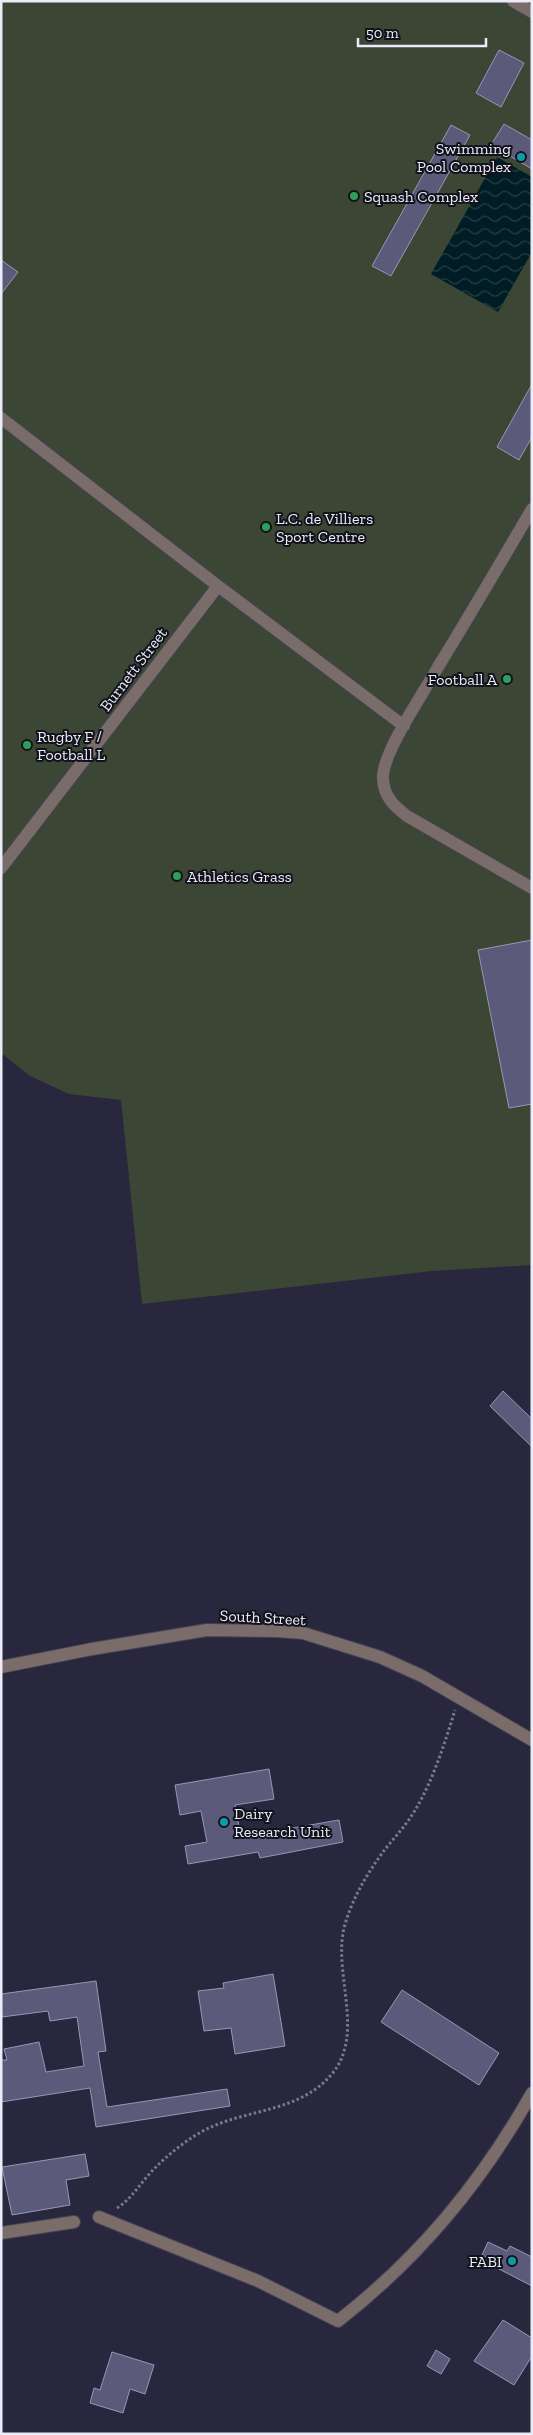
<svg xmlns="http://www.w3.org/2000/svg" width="533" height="2435" viewBox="0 0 533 2435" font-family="'Zilla Slab',serif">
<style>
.park{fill:#3c4635}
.water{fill:url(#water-waves)}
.building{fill:#5c5a7b;stroke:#9897b3}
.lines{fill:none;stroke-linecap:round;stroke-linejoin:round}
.minor-casing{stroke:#444257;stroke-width:14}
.path{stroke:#7b798c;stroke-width:3;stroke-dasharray:2.5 2.5;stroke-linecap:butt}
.minor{stroke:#796c69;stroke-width:12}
.culture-dot{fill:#0f9aa8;stroke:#12121b;stroke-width:2}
.leisure-dot{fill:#2e9e5b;stroke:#12121b;stroke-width:2}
.labels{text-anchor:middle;stroke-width:4;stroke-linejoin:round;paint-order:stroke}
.poi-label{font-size:16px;fill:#ecebfa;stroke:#12121b;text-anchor:start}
.street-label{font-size:16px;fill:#ecebfa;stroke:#12121b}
</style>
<defs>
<pattern id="water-waves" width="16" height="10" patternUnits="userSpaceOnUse" patternTransform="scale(1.25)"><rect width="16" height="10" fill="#001d26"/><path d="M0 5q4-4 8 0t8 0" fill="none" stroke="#253e46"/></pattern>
</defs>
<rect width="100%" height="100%" fill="#29273d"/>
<path class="park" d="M 1,1 L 532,1 L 532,1265 L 432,1271 L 142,1304 L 121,1100 L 69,1094 L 30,1076 L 1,1053 Z"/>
<path class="water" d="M 497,157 L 532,177 L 532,252 L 498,312 L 431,274 Z"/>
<path class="building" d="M 499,50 L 524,63 L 501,107 L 476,93 Z
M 504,124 L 532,140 L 532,169 L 491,145 Z
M 451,125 L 470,135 L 391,276 L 372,266 Z
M 1,260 L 18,272 L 1,294 Z
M 532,384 L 532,437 L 519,460 L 497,447 Z
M 532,940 L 532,1104 L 509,1108 L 478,950 Z
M 503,1391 L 532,1419 L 532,1447 L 490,1406 Z
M 269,1769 L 274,1799 L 235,1805 L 241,1837 L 339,1820 L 343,1842 L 260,1858 L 258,1852 L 188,1864 L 185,1846 L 207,1842 L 201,1811 L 180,1815 L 175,1785 Z
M 273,1974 L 285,2046 L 235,2054 L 231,2028 L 204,2031 L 198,1991 L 224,1988 L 223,1983 Z
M 96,1981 L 106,2051 L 98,2052 L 107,2107 L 227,2089 L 230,2106 L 96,2127 L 90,2088 L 1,2102 L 1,2060 L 7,2060 L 4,2049 L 39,2042 L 46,2072 L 84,2066 L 77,2017 L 50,2021 L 48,2011 L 2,2017 L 1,1994 Z
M 402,1990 L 499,2053 L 479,2085 L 381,2022 Z
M 85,2154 L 89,2176 L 66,2180 L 70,2205 L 12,2215 L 2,2167 Z
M 488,2242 L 507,2251 L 510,2246 L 532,2257 L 532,2286 L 499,2269 L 501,2265 L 482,2255 Z
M 503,2320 L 532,2338 L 532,2356 L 514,2385 L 474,2361 Z
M 436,2350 L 450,2359 L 441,2374 L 427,2366 Z
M 112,2352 L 154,2365 L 145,2394 L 130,2389 L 123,2413 L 90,2403 L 94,2388 L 100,2390 Z"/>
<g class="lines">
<g class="minor-casing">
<path id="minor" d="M 513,1 L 532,12
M 1,418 L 218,586 L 404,726
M 532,509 C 501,562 470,615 438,667 C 425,691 381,754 383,779 C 384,797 394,806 407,816 L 532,888
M 1,868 L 218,586
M 1,1667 L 92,1649 L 207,1630 L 277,1631 L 303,1633 L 380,1657 L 422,1676 L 532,1740
M 99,2217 L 258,2281 L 338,2321 C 420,2257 481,2183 532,2093
M 1,2233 L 74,2222"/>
</g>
<path class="path" d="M 117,2208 C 133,2198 142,2180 156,2167 C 171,2152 191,2136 211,2127 C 251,2109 300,2111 331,2075 C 366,2035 333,1975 344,1928 C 352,1898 368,1872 386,1848 C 396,1836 406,1825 414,1812 C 433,1781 444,1745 455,1710"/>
<use href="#minor" class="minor"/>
</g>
<g class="culture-dot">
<circle cx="521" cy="157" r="5"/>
<circle cx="224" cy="1822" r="5"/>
<circle cx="512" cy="2261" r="5"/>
</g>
<g class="leisure-dot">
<circle cx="354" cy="196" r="5"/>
<circle cx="266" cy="527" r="5"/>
<circle cx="507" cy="679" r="5"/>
<circle cx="27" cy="745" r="5"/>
<circle cx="177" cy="876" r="5"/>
</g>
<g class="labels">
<g class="poi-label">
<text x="511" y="154" text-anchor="end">Swimming<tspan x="511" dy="18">Pool Complex</tspan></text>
<text x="364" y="202">Squash Complex</text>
<text x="276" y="524">L.C. de Villiers<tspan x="276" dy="18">Sport Centre</tspan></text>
<text x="497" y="685" text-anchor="end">Football A</text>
<text x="37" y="742">Rugby F /<tspan x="37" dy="18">Football L</tspan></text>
<text x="187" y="882">Athletics Grass</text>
<text x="234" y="1819">Dairy<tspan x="234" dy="18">Research Unit</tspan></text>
<text x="502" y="2267" text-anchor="end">FABI</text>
</g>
<g class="street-label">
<text transform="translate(133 669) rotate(-53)" y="6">Burnett Street</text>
<text transform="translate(263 1617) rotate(3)" y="6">South Street</text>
</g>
</g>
<rect width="533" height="2435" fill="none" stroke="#ecebfa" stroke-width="5"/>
<path d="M358 38v8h128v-8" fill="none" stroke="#ecebfa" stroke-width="2.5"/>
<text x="366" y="38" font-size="15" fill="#ecebfa" stroke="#12121b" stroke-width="4" paint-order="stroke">50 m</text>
</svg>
